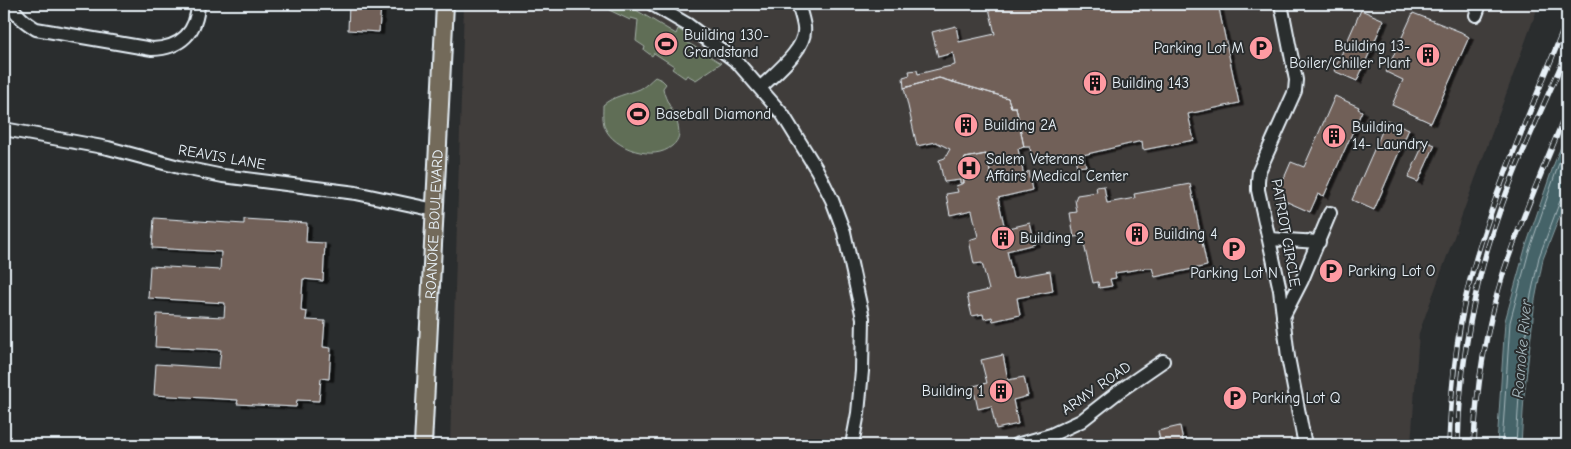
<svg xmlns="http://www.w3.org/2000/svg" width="1571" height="449" viewBox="0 0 1571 449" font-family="'Comic Neue',sans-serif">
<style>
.built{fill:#3f3c3b}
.green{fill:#606e56;stroke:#a4b0a7}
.water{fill:#456367;stroke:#869ca1}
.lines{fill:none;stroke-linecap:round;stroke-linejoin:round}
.shore{stroke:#a7b8be;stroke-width:1}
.building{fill:#716059;stroke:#e8f1f8;filter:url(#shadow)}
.minor-casing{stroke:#e8f1f8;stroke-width:16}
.major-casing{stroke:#e8f1f8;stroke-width:20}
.minor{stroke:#2a2d2e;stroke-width:12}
.major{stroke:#736b5a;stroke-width:16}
.rail-casing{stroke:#e8f1f8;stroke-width:5.5}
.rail{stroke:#2a2d2e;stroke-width:4;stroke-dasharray:11;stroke-linecap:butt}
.labels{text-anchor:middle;stroke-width:4;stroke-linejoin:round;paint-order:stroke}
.poi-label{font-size:15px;fill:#e8f1f8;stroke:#2a2d2e;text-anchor:start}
.street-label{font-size:15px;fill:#e8f1f8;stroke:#2a2d2e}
.water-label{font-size:16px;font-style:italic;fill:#a7b8be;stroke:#2a2d2e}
</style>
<defs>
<filter id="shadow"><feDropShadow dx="4.5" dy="2.5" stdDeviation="0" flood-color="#0009"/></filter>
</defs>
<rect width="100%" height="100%" fill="#2a2d2e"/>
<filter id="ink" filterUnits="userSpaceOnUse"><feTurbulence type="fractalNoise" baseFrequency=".02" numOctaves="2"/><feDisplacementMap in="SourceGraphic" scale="10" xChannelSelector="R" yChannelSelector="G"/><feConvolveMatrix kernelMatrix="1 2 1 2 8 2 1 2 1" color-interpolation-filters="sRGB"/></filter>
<g filter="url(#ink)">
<path class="built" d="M 464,4 L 1539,4 L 1419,333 L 1411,445 L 450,445 Z"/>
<path class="green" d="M 604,4 L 626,4 L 676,34 L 678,29 L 688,35 L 685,41 L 721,63 L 696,80 L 687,75 L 685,78 L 672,69 L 674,66 L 654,53 L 652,56 L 644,50 L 645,47 L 636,41 L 638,20 L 631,18 L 630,20 L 609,10 L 609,8 L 603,5 Z
M 655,77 L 662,80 L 666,84 L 663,88 L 664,93 C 668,106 679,119 679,133 C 679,138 676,143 672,146 C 654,162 614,149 605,128 C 602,120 603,113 603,105 C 613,96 628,94 640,89 C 646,86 650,81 655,77 Z"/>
<path class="water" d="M 1567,132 L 1567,197 L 1543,259 L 1535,300 L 1524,396 L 1521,445 L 1497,445 L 1505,321 L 1525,249 L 1554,164 Z"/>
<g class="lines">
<path class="shore" d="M 1502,445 L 1510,322 L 1529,251 L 1558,166 L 1567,145
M 1516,445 L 1519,395 L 1530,300 L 1539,257 L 1560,201 L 1563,198 L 1567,197"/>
</g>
<path class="building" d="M 349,4 L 381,4 L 379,32 L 348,30 Z
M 988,4 L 1218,4 L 1239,103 L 1188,114 L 1194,140 L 1143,150 L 1142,141 L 1083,155 L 1086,166 L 1077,167 L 1075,158 L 1070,160 L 1066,152 L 1032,160 L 1030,147 L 1024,147 L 1016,107 L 1011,107 L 1008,98 L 939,78 L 904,88 L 903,77 L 910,75 L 909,71 L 917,70 L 918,74 L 955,65 L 953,53 L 938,57 L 932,32 L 956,26 L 959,42 L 995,34 Z
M 1361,10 L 1384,20 L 1357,81 L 1334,71 Z
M 1413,13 L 1461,32 L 1469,37 L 1431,123 L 1392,105 L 1403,80 L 1386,72 Z
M 939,78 L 1008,98 L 1011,107 L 1016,107 L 1024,147 L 1018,149 L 1024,176 L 1000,180 L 999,175 L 991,176 L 986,154 L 965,158 L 962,163 L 964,183 L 960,183 L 960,180 L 944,182 L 939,160 L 945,158 L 950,149 L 936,142 L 917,146 L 904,88 Z
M 1335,96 L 1359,107 L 1358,109 L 1362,111 L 1324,196 L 1318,194 L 1310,212 L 1276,197 L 1291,162 L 1304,167 Z
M 1387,120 L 1409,129 L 1374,210 L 1352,200 Z
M 1425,141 L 1435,145 L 1418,182 L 1408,178 Z
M 986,154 L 991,176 L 999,175 L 1000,180 L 1024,176 L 1028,171 L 1032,190 L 998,198 L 1005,229 L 1030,223 L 1035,244 L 1007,251 L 1013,278 L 1050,271 L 1053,291 L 1017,298 L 1020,315 L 993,321 L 992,317 L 984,319 L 983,314 L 972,316 L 967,295 L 989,290 L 982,263 L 974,264 L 969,240 L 978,237 L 972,210 L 950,215 L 946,194 L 958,192 L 956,186 L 964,183 L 962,163 L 965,158 Z
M 1190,184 L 1207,266 L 1155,277 L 1152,268 L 1146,268 L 1115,273 L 1116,278 L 1110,279 L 1112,286 L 1099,288 L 1098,282 L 1093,283 L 1082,236 L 1074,237 L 1070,213 L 1077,212 L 1075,200 L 1077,195 L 1097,192 L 1096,187 L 1104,186 L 1107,203 L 1135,198 L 1134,194 Z
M 154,218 L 244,224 L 244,219 L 307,223 L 306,242 L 325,243 L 323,281 L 303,279 L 301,311 L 307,312 L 306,320 L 325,321 L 323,347 L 331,348 L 329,379 L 321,378 L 319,401 L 297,400 L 296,407 L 237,404 L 238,400 L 154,395 L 156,364 L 219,368 L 221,350 L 155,347 L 157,314 L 224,317 L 225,303 L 148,298 L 150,266 L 220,270 L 221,252 L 152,248 Z
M 1003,355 L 1008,380 L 1024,377 L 1028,396 L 1013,400 L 1018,424 L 996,429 L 991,406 L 978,409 L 973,386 L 987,383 L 981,360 Z
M 1180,426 L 1184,445 L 1161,445 L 1158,431 Z"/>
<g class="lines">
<g class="minor-casing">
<path id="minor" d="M 10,4 C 17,16 25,22 36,29 L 152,49 C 181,48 197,32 198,4
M 652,4 L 688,25 L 737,62 L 783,115 L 817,170 L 832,200 L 844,232 L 863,318 L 862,371 L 858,413 L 852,445
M 1281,4 L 1296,80 L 1295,91 L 1259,171 L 1258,181 L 1258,190 L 1280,290 L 1288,357 L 1305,445
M 1476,15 L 1480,4
M 760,88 C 775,73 807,49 804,27 C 803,19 800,11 798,4
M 4,129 L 108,148 L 179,167 L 223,176 L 356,193 L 435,210
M 1270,239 L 1319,242
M 1283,317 L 1302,280 L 1330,213
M 1016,445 L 1051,435 L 1081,421 L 1118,392 L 1163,361"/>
</g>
<g class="major-casing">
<g id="major">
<path id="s1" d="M 423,445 L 445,4"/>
</g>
</g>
<use href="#minor" class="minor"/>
<use href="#major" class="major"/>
<g class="rail-casing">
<path id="rail" d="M 1449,445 C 1451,384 1457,321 1475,262 C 1499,179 1535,101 1567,21
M 1458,445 C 1459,379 1469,313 1487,250 C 1507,182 1539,116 1567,52
M 1474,445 C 1476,387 1486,329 1503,274 C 1521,218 1545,165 1567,111"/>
</g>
<use href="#rail" class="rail"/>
</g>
</g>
<defs>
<g id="stadium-disc" transform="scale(1.25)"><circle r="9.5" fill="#ff9aa2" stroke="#2a2d2e"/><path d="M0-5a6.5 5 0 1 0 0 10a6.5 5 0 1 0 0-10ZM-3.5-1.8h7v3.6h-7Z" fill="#111"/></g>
<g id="parking-disc" transform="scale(1.25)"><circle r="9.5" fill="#ff9aa2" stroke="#2a2d2e"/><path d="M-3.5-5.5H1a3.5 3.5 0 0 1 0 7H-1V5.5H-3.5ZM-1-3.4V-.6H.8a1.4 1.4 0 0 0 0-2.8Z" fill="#111"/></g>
<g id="building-disc" transform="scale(1.25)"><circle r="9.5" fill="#ff9aa2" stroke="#2a2d2e"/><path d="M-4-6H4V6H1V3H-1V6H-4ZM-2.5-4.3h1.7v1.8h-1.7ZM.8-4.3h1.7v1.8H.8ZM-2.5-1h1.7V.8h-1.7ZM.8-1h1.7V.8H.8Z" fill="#111"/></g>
<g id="hospital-disc" transform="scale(1.25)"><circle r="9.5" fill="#ff9aa2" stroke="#2a2d2e"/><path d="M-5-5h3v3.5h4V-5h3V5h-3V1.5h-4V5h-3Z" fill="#111"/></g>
</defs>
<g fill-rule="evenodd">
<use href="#stadium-disc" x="666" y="44"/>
<use href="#parking-disc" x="1261" y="48"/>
<use href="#building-disc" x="1428" y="55"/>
<use href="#building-disc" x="1095" y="83"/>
<use href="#stadium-disc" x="638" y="114"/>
<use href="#building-disc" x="966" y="125"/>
<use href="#building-disc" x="1334" y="136"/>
<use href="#hospital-disc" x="969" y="168"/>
<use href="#building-disc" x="1137" y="234"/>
<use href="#building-disc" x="1003" y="238"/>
<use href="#parking-disc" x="1234" y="249"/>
<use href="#parking-disc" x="1331" y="271"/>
<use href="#building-disc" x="1001" y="391"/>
<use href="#parking-disc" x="1235" y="398"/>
</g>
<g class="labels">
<g class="poi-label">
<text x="684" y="40">Building 130-<tspan x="684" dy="17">Grandstand</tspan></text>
<text x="1410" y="51" text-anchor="end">Building 13-<tspan x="1410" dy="17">Boiler/Chiller Plant</tspan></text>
<text x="1244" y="53" text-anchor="end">Parking Lot M</text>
<text x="1112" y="88">Building 143</text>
<text x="656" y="119">Baseball Diamond</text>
<text x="984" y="130">Building 2A</text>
<text x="1352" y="132">Building<tspan x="1352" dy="17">14- Laundry</tspan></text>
<text x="986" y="164">Salem Veterans<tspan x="986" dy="17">Affairs Medical Center</tspan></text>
<text x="1154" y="239">Building 4</text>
<text x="1020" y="243">Building 2</text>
<text x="1348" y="276">Parking Lot O</text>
<text x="1234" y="278" text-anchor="middle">Parking Lot N</text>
<text x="984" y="396" text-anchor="end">Building 1</text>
<text x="1252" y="403">Parking Lot Q</text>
</g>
<g class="street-label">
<text transform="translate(222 157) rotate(10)" y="5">REAVIS LANE</text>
<text dy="5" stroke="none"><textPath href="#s1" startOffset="221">ROANOKE BOULEVARD</textPath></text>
<text transform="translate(1286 233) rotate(80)" y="5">PATRIOT CIRCLE</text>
<text transform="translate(1096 388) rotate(-35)" y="5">ARMY ROAD</text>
</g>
<g class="water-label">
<text transform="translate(1521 349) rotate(-85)" y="6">Roanoke River</text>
</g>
</g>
<rect width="1571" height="449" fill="none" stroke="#2a2d2e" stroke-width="20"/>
<rect x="10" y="10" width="1551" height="429" fill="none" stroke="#e8f1f8" stroke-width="2" filter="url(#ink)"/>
</svg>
